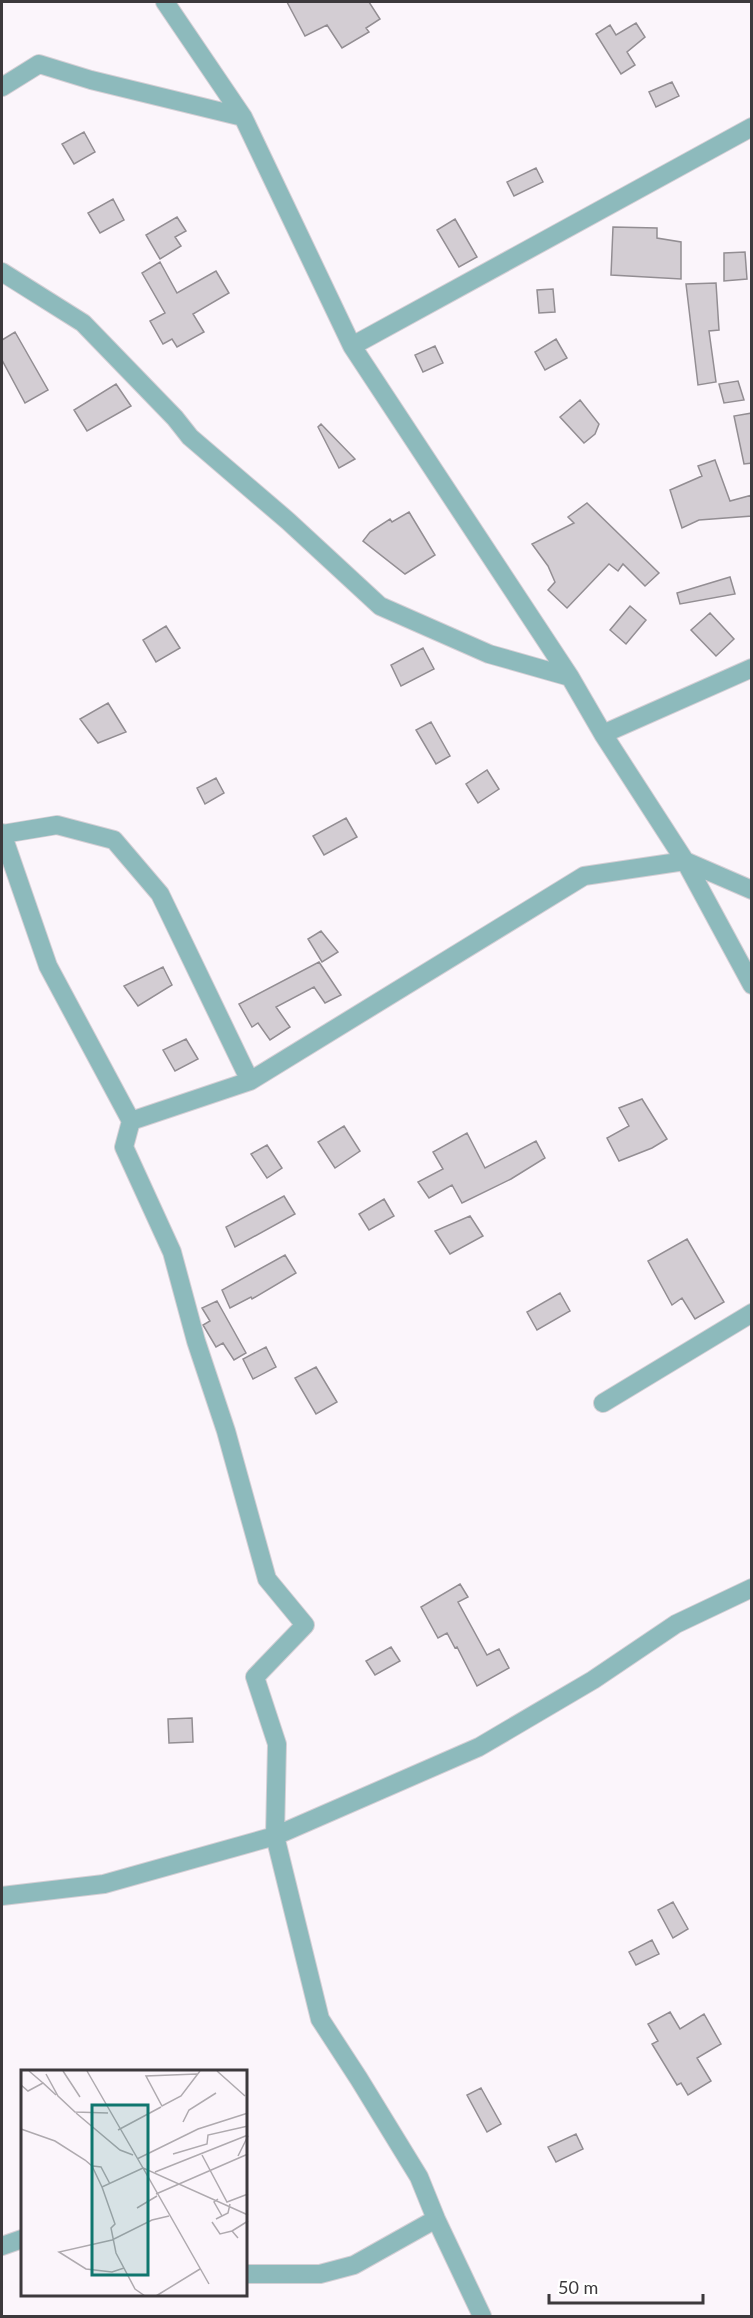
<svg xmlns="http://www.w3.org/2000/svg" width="753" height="2318" viewBox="0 0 753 2318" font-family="Lato,sans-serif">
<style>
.building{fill:#d3cdd3;stroke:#938e93;stroke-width:1.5}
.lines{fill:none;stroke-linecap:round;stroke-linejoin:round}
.minor-casing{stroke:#d5cfd5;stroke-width:20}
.minor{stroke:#8dbabc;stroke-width:18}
.inset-road{fill:none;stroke:#afaaaf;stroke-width:1.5}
.view{fill:#0f766e;fill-opacity:0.15;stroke:#0f766e;stroke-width:3}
.inset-edge{fill:none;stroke:#3c393c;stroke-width:3}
</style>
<rect width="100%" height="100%" fill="#fbf5fb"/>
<path class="building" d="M 287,2 L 369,2 L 380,19 L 366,28 L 369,32 L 342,48 L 327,25 L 305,36 Z
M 636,23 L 645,37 L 627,52 L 635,65 L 621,74 L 596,34 L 610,25 L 616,35 Z
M 672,82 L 679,96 L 656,107 L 649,92 Z
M 84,132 L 95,152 L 74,164 L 62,144 Z
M 536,168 L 543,182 L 514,196 L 507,182 Z
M 113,199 L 124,220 L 100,233 L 88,213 Z
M 177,217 L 186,231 L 175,237 L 181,246 L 160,259 L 146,235 Z
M 455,219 L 477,257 L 459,267 L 437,230 Z
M 613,227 L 657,228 L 657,238 L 681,242 L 681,279 L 611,275 Z
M 745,252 L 747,279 L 724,281 L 724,253 Z
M 160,262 L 177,293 L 216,271 L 229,293 L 193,314 L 204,332 L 177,347 L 172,339 L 163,344 L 150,321 L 165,313 L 142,273 Z
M 716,283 L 719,330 L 709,331 L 716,382 L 698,385 L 686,284 Z
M 553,289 L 555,312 L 539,313 L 537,290 Z
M 15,332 L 48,390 L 25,403 L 2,360 L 2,340 Z
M 556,339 L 567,358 L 545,370 L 535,352 Z
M 435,346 L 443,363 L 423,372 L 415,355 Z
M 738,381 L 744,400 L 724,403 L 719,384 Z
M 116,384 L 131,406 L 87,431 L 74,410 Z
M 580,400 L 599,424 L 595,434 L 584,443 L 560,417 Z
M 752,413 L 752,463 L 744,464 L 734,416 Z
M 321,424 L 355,459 L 339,468 L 318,427 Z
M 715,460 L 730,501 L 752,495 L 752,516 L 699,520 L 682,528 L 670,490 L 702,476 L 698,466 Z
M 587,503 L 659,573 L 645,586 L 623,564 L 618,571 L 609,564 L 567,608 L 548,590 L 555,582 L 548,566 L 532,544 L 574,523 L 568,517 Z
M 409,512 L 435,555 L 405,574 L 363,541 L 370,532 L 390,519 L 392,522 Z
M 730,577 L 735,594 L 680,604 L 677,593 Z
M 630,606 L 646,620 L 626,644 L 610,630 Z
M 710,613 L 734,639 L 716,656 L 691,630 Z
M 166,626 L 180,648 L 156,662 L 143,640 Z
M 423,648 L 434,669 L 401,686 L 391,665 Z
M 108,703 L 126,732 L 98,743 L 80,719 Z
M 431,722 L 450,756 L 436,764 L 416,730 Z
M 487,770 L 499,789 L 478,803 L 466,784 Z
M 216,778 L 224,793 L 205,804 L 197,788 Z
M 346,818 L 357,837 L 324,855 L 313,836 Z
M 321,931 L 338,952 L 322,962 L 308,939 Z
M 319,962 L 341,995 L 325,1003 L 314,987 L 276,1007 L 290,1027 L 270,1040 L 258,1023 L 252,1027 L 239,1004 Z
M 163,967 L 172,985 L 138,1006 L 124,986 Z
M 186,1039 L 198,1059 L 175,1071 L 163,1050 Z
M 642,1099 L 667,1139 L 652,1148 L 619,1161 L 607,1138 L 629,1126 L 619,1108 Z
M 344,1126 L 360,1151 L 335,1168 L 318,1142 Z
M 467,1133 L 485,1168 L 536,1141 L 545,1158 L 511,1179 L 462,1203 L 452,1185 L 429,1198 L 418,1182 L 443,1169 L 433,1152 Z
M 267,1145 L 282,1168 L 267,1178 L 251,1154 Z
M 284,1196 L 295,1214 L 235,1247 L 226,1227 Z
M 384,1199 L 394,1216 L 369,1230 L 359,1214 Z
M 470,1216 L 483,1236 L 450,1254 L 435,1231 Z
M 687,1239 L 724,1302 L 695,1319 L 682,1298 L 672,1305 L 648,1261 Z
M 285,1255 L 296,1273 L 252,1299 L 251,1297 L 230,1308 L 222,1290 Z
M 560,1293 L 570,1311 L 537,1330 L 527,1312 Z
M 217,1301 L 246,1353 L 234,1360 L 223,1343 L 216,1347 L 203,1325 L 210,1321 L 202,1308 Z
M 266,1347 L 276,1367 L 253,1379 L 243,1359 Z
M 316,1367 L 337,1402 L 316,1414 L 295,1378 Z
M 460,1584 L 468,1597 L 458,1602 L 487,1655 L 499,1649 L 509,1668 L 477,1686 L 457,1647 L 455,1648 L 447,1633 L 438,1638 L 421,1607 Z
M 391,1647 L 400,1661 L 375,1675 L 366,1661 Z
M 192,1718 L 193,1742 L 169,1743 L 168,1719 Z
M 673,1902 L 688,1929 L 673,1938 L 658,1910 Z
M 652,1940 L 659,1954 L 636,1965 L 629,1952 Z
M 670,2012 L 680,2029 L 704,2014 L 721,2044 L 697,2058 L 711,2081 L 688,2095 L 681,2083 L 677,2085 L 652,2044 L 658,2041 L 648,2024 Z
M 481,2088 L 501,2124 L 487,2132 L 467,2095 Z
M 576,2134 L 583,2149 L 556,2162 L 548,2147 Z"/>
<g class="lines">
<g class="minor-casing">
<path id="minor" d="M 165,2 L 243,117 L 352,346 L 570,677 L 603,734 L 685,861 L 752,890
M 2,87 L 39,64 L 91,80 L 243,117
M 2,272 L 83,323 L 175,418 L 190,437 L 288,521 L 380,606 L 489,654 L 570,677
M 352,346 L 752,127
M 603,734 L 752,668
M 2,833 L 48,966 L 131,1121 L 250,1081 L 584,876 L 685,861 L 752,985
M 3,834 L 57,825 L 114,840 L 160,894 L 250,1081
M 131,1121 L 124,1147 L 172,1252 L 196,1341 L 226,1431 L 267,1579 L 305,1625 L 255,1677 L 277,1744 L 275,1836 L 320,2019 L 359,2079 L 419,2177 L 436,2219 L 482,2316
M 603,1403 L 752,1313
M 2,1896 L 104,1884 L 275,1836 L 479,1747 L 593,1680 L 676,1624 L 752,1588
M 2,2246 L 22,2239
M 246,2274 L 320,2274 L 354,2265 L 436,2219"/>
</g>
<use href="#minor" class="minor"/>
</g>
<g transform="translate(21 2070)">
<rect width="226" height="226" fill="#fbf5fb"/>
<path class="inset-road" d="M 8,1 L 22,13M 42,1 L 59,27M 66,1 L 122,98 L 227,145M 196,1 L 224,26M 25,4 L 37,26 L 54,42 L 87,43M 176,4 L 125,6 L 141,36 L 160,26 L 179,1M 0,15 L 7,21 L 22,13 L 35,25M 55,43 L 99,80 L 112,85M 162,52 L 168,40 L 195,23M 0,59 L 34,71 L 64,90 L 71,96 L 81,117 L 122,98 L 188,214M 97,60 L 140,37M 152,84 L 186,74 L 187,65 L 227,56M 181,85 L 206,132 L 227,124M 217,86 L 227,66M 116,89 L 177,59 L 227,43M 72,96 L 80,97 L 89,114M 134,102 L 227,65M 81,117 L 94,154 L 90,158 L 95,183 L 114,219 L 124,226M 135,124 L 227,84M 197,129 L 193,132 L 201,146M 116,138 L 136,126M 195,149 L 207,143 L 209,134M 191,152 L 199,164 L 211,161M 217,168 L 211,161 L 227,151M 103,198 L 91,202 L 65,199 L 38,182 L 91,170 L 131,150 L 148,146M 135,226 L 179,199"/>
<path class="view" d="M 71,35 L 127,35 L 127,205 L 71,205 Z"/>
<rect width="226" height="226" class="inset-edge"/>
</g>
<rect width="753" height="2318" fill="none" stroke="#3c393c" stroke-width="6"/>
<path d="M549 2294v9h154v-9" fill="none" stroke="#3c393c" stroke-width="3"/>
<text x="558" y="2294" font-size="18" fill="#3c393c" stroke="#ffffff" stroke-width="4.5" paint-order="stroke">50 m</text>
</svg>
